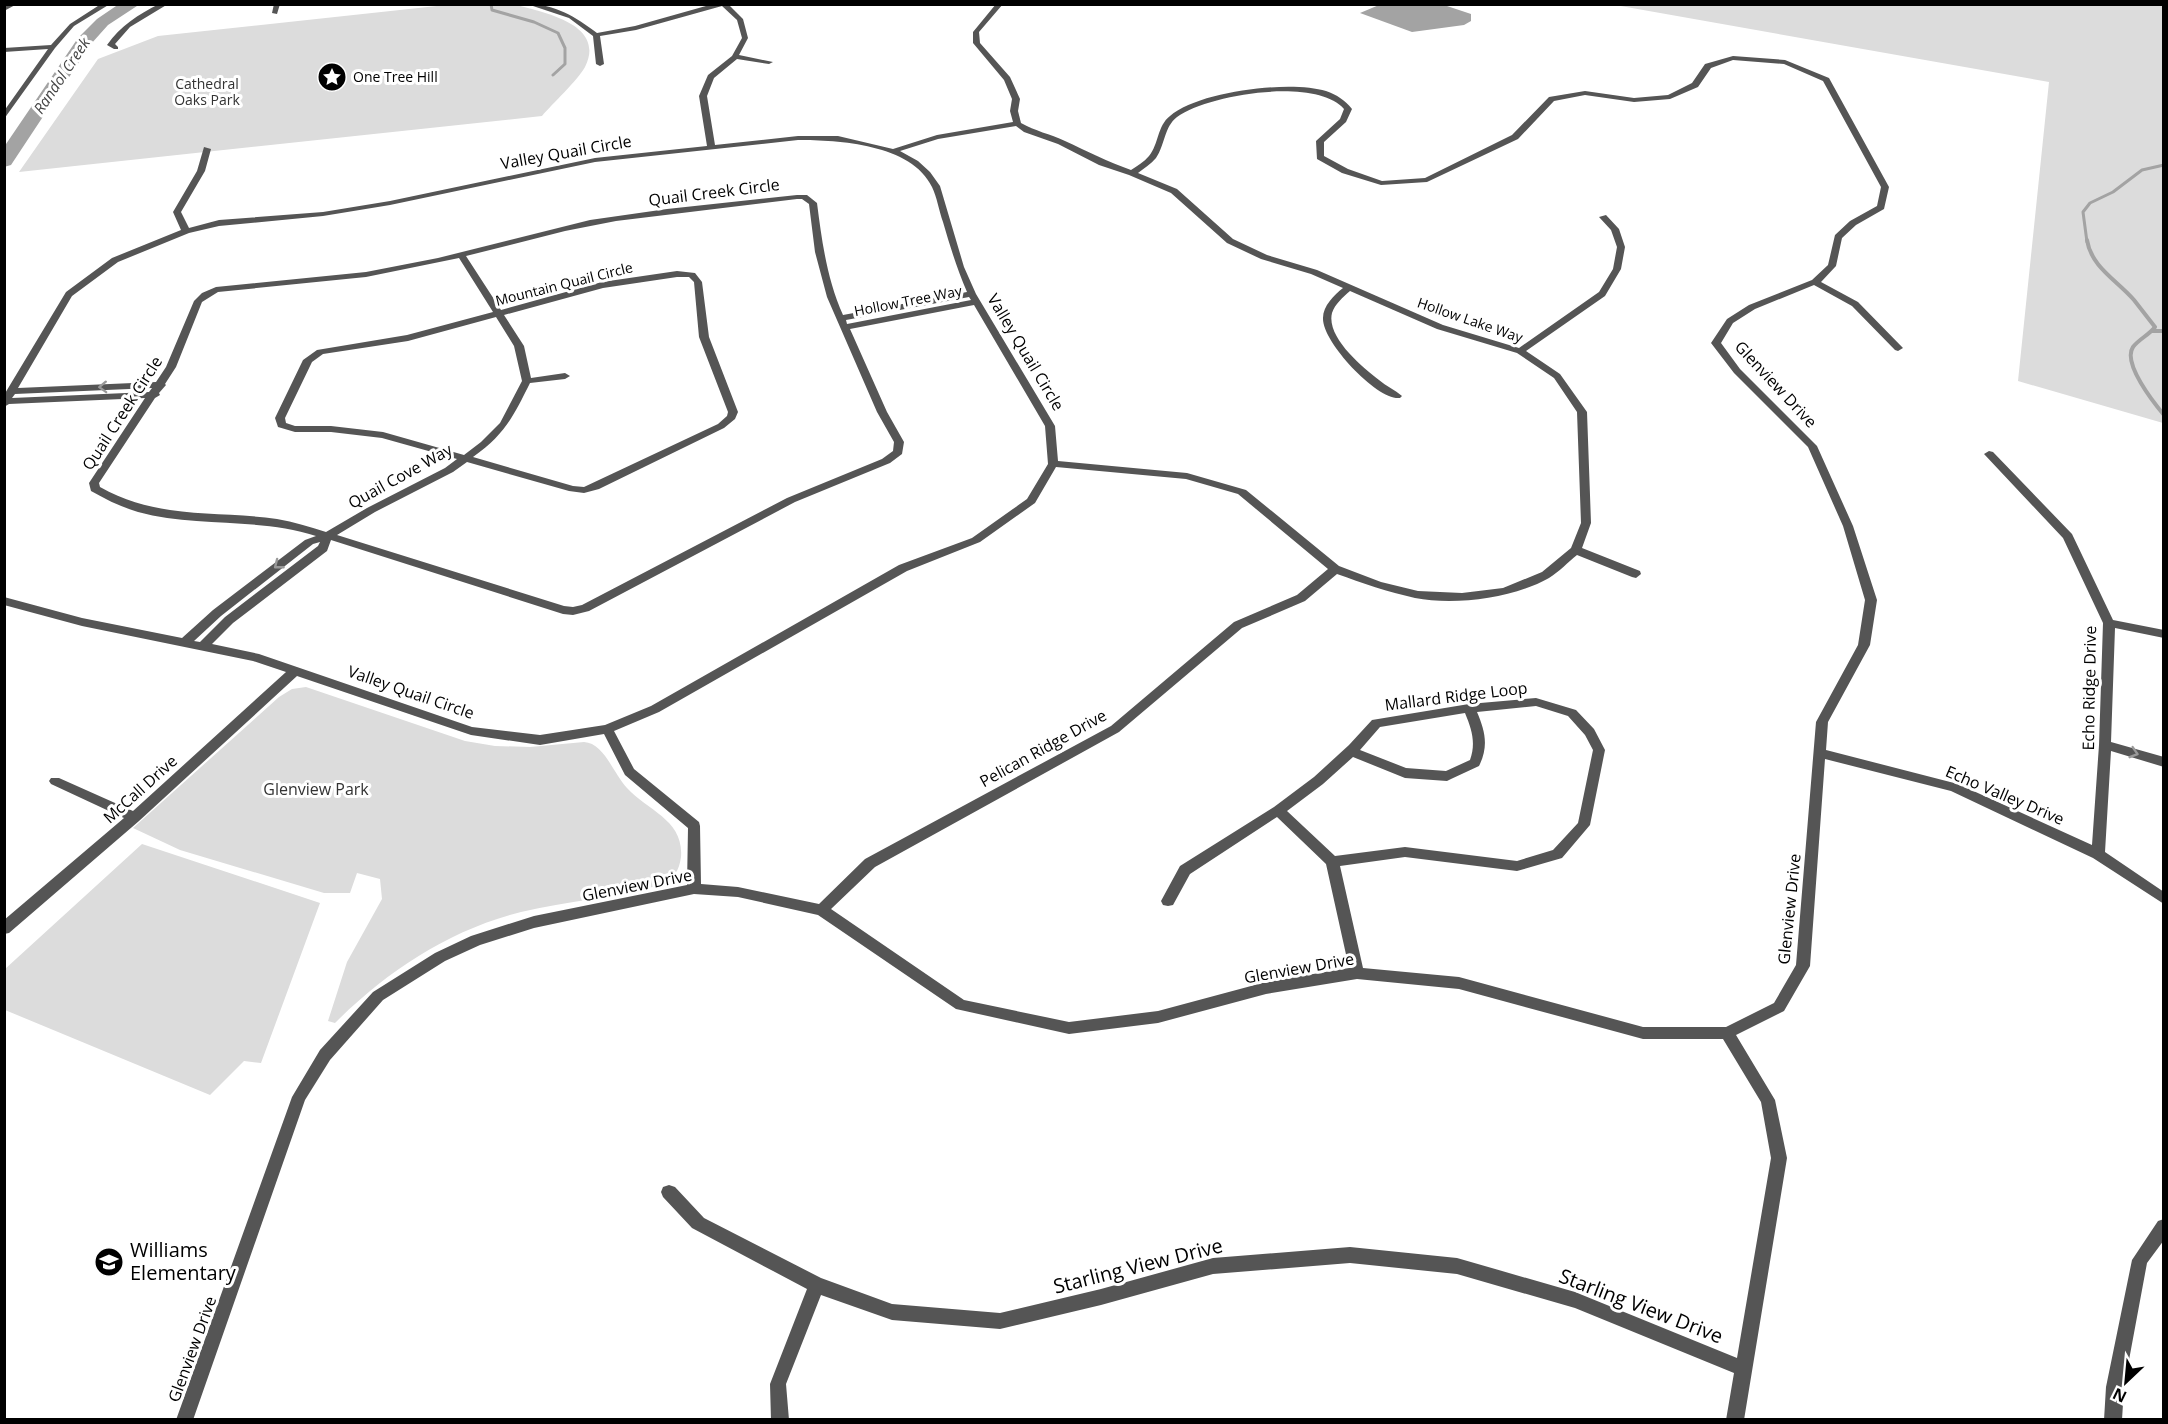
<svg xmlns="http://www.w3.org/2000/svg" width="2168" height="1424" viewBox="0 0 2168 1424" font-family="'Open Sans',sans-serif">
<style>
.green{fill:#dcdcdc}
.water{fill:#a3a3a3}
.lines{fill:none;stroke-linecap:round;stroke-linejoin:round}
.stream-far1{stroke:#a3a3a3;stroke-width:3}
.stream{stroke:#a3a3a3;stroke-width:4}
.river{fill:#a3a3a3;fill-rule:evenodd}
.street{fill:#555;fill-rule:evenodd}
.oneway{stroke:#999}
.labels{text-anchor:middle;stroke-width:6;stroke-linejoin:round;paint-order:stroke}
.far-poi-label{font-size:14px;fill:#000;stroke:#fff;text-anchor:start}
.far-park-label{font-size:14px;fill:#333;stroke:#fff}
.far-street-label{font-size:14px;fill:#000;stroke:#fff}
.far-water-label{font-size:15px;font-style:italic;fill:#444;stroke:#fff}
.street-label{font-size:16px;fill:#000;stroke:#fff}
.park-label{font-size:16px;fill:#333;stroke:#fff}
.near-poi-label{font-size:20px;fill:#000;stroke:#fff;text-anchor:start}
.near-street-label{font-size:20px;fill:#000;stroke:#fff}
</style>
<rect width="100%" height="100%" fill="#fff"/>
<path class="green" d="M 513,4 C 541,12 607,23 585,67 C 578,80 552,104 542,116 L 19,172 L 98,59 L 158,36 L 446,5 Z
M 1615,5 L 2163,5 L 2163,423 L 2018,381 L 2049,82 Z
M 306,687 L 465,741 L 495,746 L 530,747 L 584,742 C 604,743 613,773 627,788 C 648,811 684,820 681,857 C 679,871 674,879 660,885 C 615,898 567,901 521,912 C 449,930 387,971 335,1023 L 328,1021 L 347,962 L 382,899 L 380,879 L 357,873 L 350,893 L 324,893 L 180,850 L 133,828 L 279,697 L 292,689 Z
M 142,844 L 320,903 L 261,1063 L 244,1061 L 210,1095 L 5,1010 L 5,969 Z"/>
<path class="water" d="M 1379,5 L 1444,5 L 1471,14 L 1471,21 L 1464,25 L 1412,32 L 1360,13 Z"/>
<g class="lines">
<path class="stream-far1" d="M 491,4 L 492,10 L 534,22 L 558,33 L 565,48 L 565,64 L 553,75
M 2087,242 L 2083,212 L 2090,203 L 2113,192 L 2142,170 L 2164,165"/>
<path class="stream" d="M 2087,240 C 2091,267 2118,281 2134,300 C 2141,309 2148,318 2155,327 C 2149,335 2139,339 2133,347 C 2122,363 2154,403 2164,415
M 2153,331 L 2164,331"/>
<path class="river" d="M 119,4 L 140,4 L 108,25 L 91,44 L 11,165 L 4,167 L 4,147 L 78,38 L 97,19 Z"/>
<path class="street" d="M 8,4 L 17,4 L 4,11 L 4,6 Z
M 101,4 L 110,4 L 74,26 L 55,48 L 4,119 L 4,111 L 48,49 L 4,52 L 4,48 L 51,45 L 70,24 Z
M 159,4 L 168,4 L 130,27 L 115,44 L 118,47 L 118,49 L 114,49 L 107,45 C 121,25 138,15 159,4 Z
M 274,4 L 280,4 L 277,14 L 272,13 Z
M 527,4 C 555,4 576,17 597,33 L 635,26 L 713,4 L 728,4 L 743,19 L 748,38 L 739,55 L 773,62 L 769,64 L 737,59 L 714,78 L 707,96 L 715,145 L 798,136 L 838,136 L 893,149 L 937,135 L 1013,122 L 1010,111 L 1012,99 L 1004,80 L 973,43 L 973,32 L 996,4 L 1003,4 L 979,32 L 980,43 L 1010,77 L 1020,99 L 1018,111 L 1021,123 C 1035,131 1050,134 1065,141 C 1087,151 1108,162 1131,170 C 1137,166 1144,162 1149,156 C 1159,144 1157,126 1170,116 C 1199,91 1290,80 1326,91 C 1337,95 1345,100 1352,109 L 1346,122 L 1324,142 L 1324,156 L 1348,169 L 1382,181 L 1425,178 L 1512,135 L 1549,97 L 1585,91 L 1634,98 L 1668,95 L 1692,83 L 1705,64 L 1733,56 L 1785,60 L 1829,78 L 1889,187 L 1884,209 L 1856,225 L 1842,238 L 1836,266 L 1821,282 L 1858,302 L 1903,348 L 1898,351 L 1895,350 L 1852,306 L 1814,285 L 1755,309 L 1733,323 L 1721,343 L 1740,369 L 1817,446 L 1853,526 L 1877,600 L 1870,645 L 1828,722 L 1826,750 L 1958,784 L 2092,845 L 2099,745 L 2103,623 L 2063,538 L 1984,454 L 1989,451 L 1993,452 L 2072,534 L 2113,620 L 2164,630 L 2164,638 L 2115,628 L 2111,742 L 2164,757 L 2164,767 L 2111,751 L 2105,852 L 2164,892 L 2164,904 L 2093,858 L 1951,791 L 1825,759 L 1810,966 L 1784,1011 L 1736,1035 L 1775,1100 L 1787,1158 L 1744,1420 L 1726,1420 L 1734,1373 L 1575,1308 L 1457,1274 L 1350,1263 L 1213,1274 L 1101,1305 L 1000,1329 L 892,1320 L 821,1295 L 786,1384 L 789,1420 L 771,1420 L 770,1384 L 807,1289 L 692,1228 L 663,1197 L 661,1192 L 663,1187 L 669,1185 L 675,1187 L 704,1218 L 821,1278 L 892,1304 L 1000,1313 L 1101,1289 L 1213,1258 L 1350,1247 L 1457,1258 L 1575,1292 L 1737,1358 L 1771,1158 L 1761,1102 L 1723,1039 L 1643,1039 L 1459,989 L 1357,979 L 1266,994 L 1158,1023 L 1069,1034 L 956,1009 L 818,915 L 738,897 L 694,894 L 534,928 L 480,945 L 445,961 L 383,1000 L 330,1060 L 305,1100 L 193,1420 L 176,1420 L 292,1097 L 320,1050 L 373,992 L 435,953 L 471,936 L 534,916 L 687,885 L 688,828 L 625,775 L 604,734 L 540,745 L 471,735 L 297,676 L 139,821 L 9,933 L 4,934 L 4,920 L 124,818 L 51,784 L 49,781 L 51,778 L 59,778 L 133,811 L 286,672 L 253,661 L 82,626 L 4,605 L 4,597 L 82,618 L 182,638 L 213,610 L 305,540 L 316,536 C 258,517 196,528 138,512 C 121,507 107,500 91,491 L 89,483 L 145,398 L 9,404 L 4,407 L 4,395 L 66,292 L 112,258 L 181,230 L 173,212 L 197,171 L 204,147 L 211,149 L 205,171 L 181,212 L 189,228 L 219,220 L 323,212 L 390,201 L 595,158 L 707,146 L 699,96 L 708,75 L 732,56 L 742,38 L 737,20 L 722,6 L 636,30 L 600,36 L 604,64 L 600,66 L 596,64 L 593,36 L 569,18 ZM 1733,60 L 1784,64 L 1823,81 L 1881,187 L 1877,206 L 1850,221 L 1835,235 L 1828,265 L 1812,280 L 1749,305 L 1727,319 L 1711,343 L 1734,373 L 1808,447 L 1843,526 L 1865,600 L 1858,645 L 1816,722 L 1796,965 L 1774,1003 L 1726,1027 L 1643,1027 L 1459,977 L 1363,968 L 1340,866 L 1405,857 L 1517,871 L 1562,858 L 1590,825 L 1605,750 L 1594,729 L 1576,710 L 1536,698 L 1469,704 L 1372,720 L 1349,745 L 1314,777 L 1274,807 L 1180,866 L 1161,901 L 1163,905 L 1168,906 L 1173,905 L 1190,874 L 1277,817 L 1326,864 L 1349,968 L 1266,982 L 1158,1011 L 1069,1022 L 964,1000 L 831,909 L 875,867 L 1119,732 L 1242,628 L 1305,601 L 1337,574 C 1362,583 1388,592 1415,598 C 1455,606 1514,598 1549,578 C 1559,572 1568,562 1577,555 L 1632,577 L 1636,578 L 1641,574 L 1640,571 L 1582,548 L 1591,523 L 1587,412 L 1560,374 L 1526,351 L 1605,296 L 1621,269 L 1625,247 L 1619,229 L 1606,215 L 1599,217 L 1611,230 L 1617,247 L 1613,269 L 1599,292 L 1519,348 L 1443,325 L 1317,270 L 1267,255 L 1233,239 L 1177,189 L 1138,173 C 1144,168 1151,164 1156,158 C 1165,145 1164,127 1177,117 C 1208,94 1316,77 1344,109 L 1340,119 L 1316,141 L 1317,159 L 1342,173 L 1381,185 L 1427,182 L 1518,139 L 1554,101 L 1585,95 L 1634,102 L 1670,99 L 1698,87 L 1711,68 ZM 1016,126 L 1024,132 L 1058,144 L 1099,165 L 1129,175 L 1171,193 L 1227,243 L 1261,259 L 1311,274 L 1343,288 C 1334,295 1323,306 1323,318 C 1322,342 1378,401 1400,398 L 1402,396 C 1395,390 1386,386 1379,380 C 1362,367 1326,337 1332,313 C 1335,304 1343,297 1350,291 L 1437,329 L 1517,353 L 1554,378 L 1577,412 L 1581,523 L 1571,548 L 1542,572 L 1503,588 L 1462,593 L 1418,591 L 1381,582 L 1339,566 L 1246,490 L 1187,473 L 1058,461 L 1055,426 L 976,294 L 964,267 L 940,186 L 930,172 L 918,161 L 900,151 L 938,139 ZM 798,140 C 838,140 912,144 932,187 C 937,197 939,211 943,222 C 950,246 957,269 967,292 L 843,315 C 827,279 822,242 817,203 L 807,195 L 797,195 L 667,209 L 590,220 L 438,258 L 366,272 L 216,287 L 202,293 L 194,301 L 166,367 L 156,382 L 18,388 L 72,296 L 118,262 L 189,233 L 219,226 L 323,216 L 390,205 L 595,162 ZM 797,199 L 802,199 L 809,204 L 815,252 L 827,297 L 877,412 L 894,442 L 893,451 L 882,459 L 787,498 L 582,605 L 573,607 L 564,606 L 337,535 L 375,512 L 453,472 L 467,462 L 569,491 L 584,493 L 599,489 L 724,428 L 735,419 L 738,412 L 709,337 L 702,282 L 695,273 L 677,271 L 602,282 L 501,310 L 466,256 L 565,231 L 616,221 ZM 459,258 L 493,312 L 407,335 L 317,350 L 303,360 L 275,418 L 278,427 L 295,432 L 331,432 L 382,438 L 457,459 L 445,468 L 367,508 L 326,532 C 310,527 294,522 277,519 C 213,510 159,520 100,487 L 99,483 L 155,398 L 160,395 L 159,393 L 166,385 L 165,384 L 176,367 L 202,302 L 218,292 L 366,277 ZM 677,277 L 689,277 L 694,282 L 699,337 L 728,412 L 727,416 L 718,424 L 584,487 L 573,486 L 473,457 C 505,434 513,417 530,383 L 565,379 L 570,376 L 565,373 L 531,378 L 524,346 L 504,315 L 603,288 ZM 969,297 L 971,300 L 847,324 L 846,320 ZM 974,305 L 1045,426 L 1048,464 L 1027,499 L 972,538 L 899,565 L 651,706 L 605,725 L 540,735 L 472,727 L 259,654 L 212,644 L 233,623 L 327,551 L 331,540 L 563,614 L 573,615 L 589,611 L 795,502 L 890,463 L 902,454 L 904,442 L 887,412 L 850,329 ZM 496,317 L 514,346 L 522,381 L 500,423 L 481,442 L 464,455 L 383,432 L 331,426 L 295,426 L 286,423 L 285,418 L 312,362 L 323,354 L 408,341 ZM 152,388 L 149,392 L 12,398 L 15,394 ZM 1056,467 L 1186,479 L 1238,494 L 1328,569 L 1297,595 L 1234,622 L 1111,726 L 865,859 L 819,904 L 738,887 L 701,884 L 700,826 L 699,822 L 634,769 L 614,731 L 659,712 L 907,571 L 980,542 L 1035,503 ZM 320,542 L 318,546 L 225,617 L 200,642 L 194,641 L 221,616 L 313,544 ZM 1536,706 L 1568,716 L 1585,735 L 1593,750 L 1578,823 L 1553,850 L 1517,861 L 1405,847 L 1335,856 L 1287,811 L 1323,784 L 1353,757 L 1405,778 L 1447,781 L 1451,779 L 1479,766 C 1489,746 1485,731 1477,712 ZM 1465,713 C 1472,730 1476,743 1470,760 L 1446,771 L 1406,768 L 1360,750 L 1380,727 Z
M 2164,1219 L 2164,1240 L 2147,1263 L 2124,1387 L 2122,1420 L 2104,1420 L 2106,1387 L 2132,1260 L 2158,1221 Z"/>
</g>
<defs><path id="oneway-chevron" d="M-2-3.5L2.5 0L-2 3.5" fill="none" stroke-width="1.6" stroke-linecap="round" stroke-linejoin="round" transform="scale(1.5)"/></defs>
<g class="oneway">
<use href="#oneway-chevron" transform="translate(103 387) rotate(178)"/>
<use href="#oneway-chevron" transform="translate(278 565) rotate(142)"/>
<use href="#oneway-chevron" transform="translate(2134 753) rotate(17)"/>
</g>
<defs>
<g id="sight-disc" transform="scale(1.5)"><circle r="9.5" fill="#000" stroke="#fff"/><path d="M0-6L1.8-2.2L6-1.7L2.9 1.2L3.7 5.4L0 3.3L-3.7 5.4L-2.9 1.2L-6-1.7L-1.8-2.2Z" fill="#fff"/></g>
<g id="school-disc" transform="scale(1.5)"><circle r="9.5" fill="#000" stroke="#fff"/><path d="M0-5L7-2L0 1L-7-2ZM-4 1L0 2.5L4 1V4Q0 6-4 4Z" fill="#fff"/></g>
</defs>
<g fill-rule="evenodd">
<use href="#sight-disc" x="332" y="77"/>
<use href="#school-disc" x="109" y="1262"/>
</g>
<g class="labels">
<g class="far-poi-label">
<text x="353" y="82">One Tree Hill</text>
</g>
<g class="far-park-label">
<text x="207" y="89">Cathedral<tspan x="207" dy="16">Oaks Park</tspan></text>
</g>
<g class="far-street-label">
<text transform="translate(564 284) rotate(-14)" y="5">Mountain Quail Circle</text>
<text transform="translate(908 301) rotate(-11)" y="5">Hollow Tree Way</text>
<text transform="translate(1470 320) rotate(19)" y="5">Hollow Lake Way</text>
</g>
<g class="far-water-label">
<text transform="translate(62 76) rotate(-56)" y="5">Randol Creek</text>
</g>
<g class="street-label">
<text transform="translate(566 152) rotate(-10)" y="6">Valley Quail Circle</text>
<text transform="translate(714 192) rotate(-7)" y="6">Quail Creek Circle</text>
<text transform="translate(1026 352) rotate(59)" y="6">Valley Quail Circle</text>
<text transform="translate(1776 384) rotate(47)" y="6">Glenview Drive</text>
<text transform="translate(122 413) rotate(-57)" y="6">Quail Creek Circle</text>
<text transform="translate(400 476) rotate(-29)" y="6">Quail Cove Way</text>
<text transform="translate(2089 688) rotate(-89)" y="6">Echo Ridge Drive</text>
<text transform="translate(411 692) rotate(19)" y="6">Valley Quail Circle</text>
<text transform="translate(1456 696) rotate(-7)" y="6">Mallard Ridge Loop</text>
<text transform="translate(1043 748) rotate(-29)" y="6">Pelican Ridge Drive</text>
<text transform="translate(140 789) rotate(-42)" y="6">McCall Drive</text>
<text transform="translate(2005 795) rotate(23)" y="6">Echo Valley Drive</text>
<text transform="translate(637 885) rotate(-11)" y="6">Glenview Drive</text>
<text transform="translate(1789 909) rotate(-84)" y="6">Glenview Drive</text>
<text transform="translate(1299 968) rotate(-10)" y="6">Glenview Drive</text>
<text transform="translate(192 1349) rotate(-70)" y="6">Glenview Drive</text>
</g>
<g class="park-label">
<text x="316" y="795">Glenview Park</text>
</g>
<g class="near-poi-label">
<text x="130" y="1257">Williams<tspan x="130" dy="23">Elementary</tspan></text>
</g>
<g class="near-street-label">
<text transform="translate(1138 1266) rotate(-14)" y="7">Starling View Drive</text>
<text transform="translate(1641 1306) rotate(21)" y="7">Starling View Drive</text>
</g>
</g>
<rect width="2168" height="1424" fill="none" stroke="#000000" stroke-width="12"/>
<g transform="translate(2126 1382) rotate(206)" stroke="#ffffff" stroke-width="4.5" paint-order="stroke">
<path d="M0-4.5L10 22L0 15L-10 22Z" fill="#000000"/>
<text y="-9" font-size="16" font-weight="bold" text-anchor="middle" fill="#000000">N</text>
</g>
</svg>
